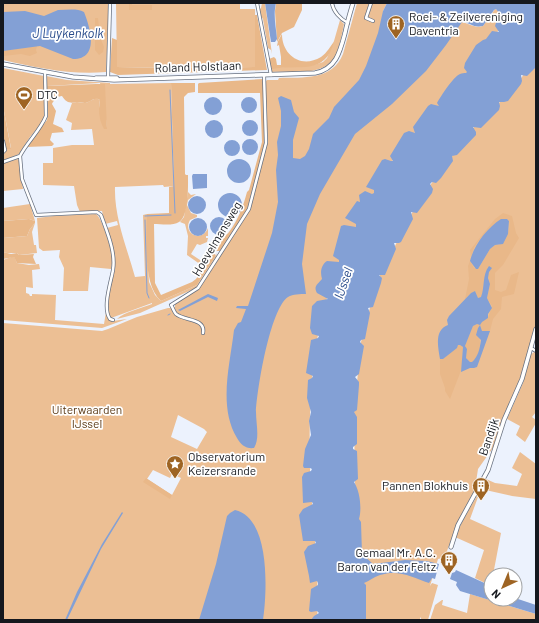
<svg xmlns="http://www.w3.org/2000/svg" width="539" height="623" viewBox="0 0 539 623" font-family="Barlow,sans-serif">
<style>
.green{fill:#ecbf94;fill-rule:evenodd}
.forest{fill:#e9b889}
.water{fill:#83a0d5;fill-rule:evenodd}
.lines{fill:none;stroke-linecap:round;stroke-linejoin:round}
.stream{stroke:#83a0d5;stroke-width:1}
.minor-casing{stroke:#687180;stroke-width:4}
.tertiary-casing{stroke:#687180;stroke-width:5}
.minor{stroke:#fff;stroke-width:2.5}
.tertiary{stroke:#fff;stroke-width:3.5}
.labels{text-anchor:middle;stroke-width:3.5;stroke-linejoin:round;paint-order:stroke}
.poi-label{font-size:12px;fill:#15181e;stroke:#fff;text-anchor:start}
.street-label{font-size:12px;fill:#15181e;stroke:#fff}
.park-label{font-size:12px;fill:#5b3a16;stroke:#fff}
.water-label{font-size:13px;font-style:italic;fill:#274a8a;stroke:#fff}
</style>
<rect width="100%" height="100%" fill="#ecf2fd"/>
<path class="green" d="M 3,3 L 109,3 L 106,72 C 71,75 37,68 3,60 Z
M 116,3 L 240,3 L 240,9 L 255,9 L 256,67 L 173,68 L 117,67 Z
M 262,3 L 265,3 L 272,54 L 271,50 L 268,48 L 263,19 L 260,15 L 259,10 L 261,8 Z
M 357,3 L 387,3 L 383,11 L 462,22 C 471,24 473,28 483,26 L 495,9 L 508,14 C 490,48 464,78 438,107 C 423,124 406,141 393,160 C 386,170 381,182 375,192 C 356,226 338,261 327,298 C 310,353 309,413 310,470 C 312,520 320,570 317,620 L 3,620 L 3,323 L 102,331 L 108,329 L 137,317 L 168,308 L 171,308 L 175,307 L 175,304 L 177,302 L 200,287 L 250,208 L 268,141 L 264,83 L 267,80 L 278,80 L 279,78 C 303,77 332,81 343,54 ZM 178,415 L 204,429 L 207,432 L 197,449 L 171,437 ZM 153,470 L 170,478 L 172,474 L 181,478 L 172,495 L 147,479 Z
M 340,20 L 344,24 C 342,34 340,45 336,55 C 325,77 293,71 272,72 L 271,68 L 314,65 L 323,62 L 327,58 L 334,41 Z
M 536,53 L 536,327 L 522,377 L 495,445 L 478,469 L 474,495 L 456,527 L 447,551 L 446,557 L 438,559 L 430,586 L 432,583 L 438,585 L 428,620 L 422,620 L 420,617 L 420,620 L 361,620 L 359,520 L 355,483 L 354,413 L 361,342 L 369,311 L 380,275 L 412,213 L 431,184 L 474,127 L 499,103 L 522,77 Z
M 3,68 L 44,76 L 45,114 L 41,124 L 30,137 L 19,154 L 3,161 L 3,154 L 5,153 L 6,149 L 11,148 L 3,106 Z
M 46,76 L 67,80 L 110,83 L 110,84 L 171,83 L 174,186 L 164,187 L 163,185 L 115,187 C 114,217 127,248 135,277 L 145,276 L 143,215 L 147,214 L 147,250 L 149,282 L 155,295 L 161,301 L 197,285 L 216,256 L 216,253 L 217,257 L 196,288 L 140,313 L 117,319 C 124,312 142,308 152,304 L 152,303 L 111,318 L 108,314 L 109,287 L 114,257 L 107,228 L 118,225 L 117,221 L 105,224 L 102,211 L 80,212 L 77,205 L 74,186 L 43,185 L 43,163 L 53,163 L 53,148 L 72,145 L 94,145 L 92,129 L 71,130 L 72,123 L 66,120 L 72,103 L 77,102 L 86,103 L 96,98 L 100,100 L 99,106 L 107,129 L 105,109 L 100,83 L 47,86 Z
M 18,159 L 19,161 L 23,189 L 3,191 L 3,205 L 3,163 Z
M 188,192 L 191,195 L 196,194 L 188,200 L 187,205 L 191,213 L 197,215 L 197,217 L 190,220 C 182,234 202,243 208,228 L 208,236 L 206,236 L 206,238 L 208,238 L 207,242 L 200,245 L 197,244 L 191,254 L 206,264 L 204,267 L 187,255 L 188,236 L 185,224 L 180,222 L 184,217 Z
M 30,204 L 35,221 L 29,219 L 3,221 L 3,208 Z
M 96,214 C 102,218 111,247 112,256 C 113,260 112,264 111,269 L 90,267 L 88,291 L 63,291 L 64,268 L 59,257 L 60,250 L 43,251 L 39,248 L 37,218 L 54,216 Z
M 35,223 L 32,232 L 34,245 L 36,245 L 37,253 L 19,255 L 17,253 L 7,253 L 3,252 L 3,238 L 27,236 L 30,229 Z
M 14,256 L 17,263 L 29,265 L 39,264 L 40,269 L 32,270 L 33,288 L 26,287 L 26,293 L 29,294 L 30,296 L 32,296 L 32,294 L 56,295 L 55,320 L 104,324 L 106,312 L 108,318 L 113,321 L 127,319 L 102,328 L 3,320 L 3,260 Z
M 534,352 L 536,352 L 536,412 L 532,417 L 536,420 L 536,423 L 525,442 L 516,435 L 520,426 L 507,419 L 523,383 L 530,355 Z
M 520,452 L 536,464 L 536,499 L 512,496 L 481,489 L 486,479 L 495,483 L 517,486 L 522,474 L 512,468 Z
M 477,496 L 478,497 L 470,519 L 501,533 L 493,575 L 491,575 L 491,586 L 475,578 L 484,550 L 455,537 L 464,518 Z
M 470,594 L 536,614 L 536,620 L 430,620 L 435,605 L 442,600 L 443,600 L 442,605 L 467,613 Z"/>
<path class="forest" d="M 129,3 L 132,3 L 132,5 L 152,5 L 152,10 L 129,10 Z
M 276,3 L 302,3 L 302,10 L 294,27 L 282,33 L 277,42 L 275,11 Z
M 255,15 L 257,15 L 267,70 L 118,75 L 110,72 L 112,38 L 117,40 L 117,67 L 173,68 L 255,67 Z
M 95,18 L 98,18 L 100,37 L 104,47 L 103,52 L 99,55 L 95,50 Z
M 282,34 C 282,55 301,69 321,57 C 327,53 331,45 334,42 C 325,76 299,64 272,69 L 271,67 L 269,59 L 274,57 L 276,59 L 277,65 L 281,65 L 281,57 L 279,45 L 277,46 L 278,41 Z
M 37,46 L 36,50 L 37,53 L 30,56 L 21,54 L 3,56 L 3,51 Z
M 263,79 L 265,137 L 264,146 L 247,210 L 221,251 L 217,251 L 214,249 C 217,246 219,242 221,238 C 223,236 227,235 229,232 C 238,220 243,207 247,192 L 249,190 L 262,142 L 260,93 L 198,93 L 198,84 L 199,83 Z
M 171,83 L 195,83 L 195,92 L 188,93 L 184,97 L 185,174 L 186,175 L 188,175 C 188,186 189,216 179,222 C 173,226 161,224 154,224 L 155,283 L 161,295 L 192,282 L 196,279 L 214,252 L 216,256 L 197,285 L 161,301 C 142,284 147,238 147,214 L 169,213 L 169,187 L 174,186 Z
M 96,84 L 105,84 L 107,129 L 104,129 C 99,121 98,109 100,100 C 94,96 91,102 85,103 C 83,103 81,102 78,102 C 71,103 67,104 62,96 C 58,96 53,101 52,104 L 56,111 L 53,124 L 62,128 L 64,132 L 52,133 L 50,140 L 54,144 L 52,146 L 26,147 L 47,120 L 48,114 L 47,86 Z
M 3,106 L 11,149 L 6,149 L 3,136 Z
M 503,213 L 512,216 L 516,233 L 519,238 L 503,265 L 495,273 L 495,290 L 501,292 L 506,290 L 511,275 L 519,272 L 514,294 L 502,297 L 501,309 L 493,319 L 490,331 L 482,331 L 480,325 L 478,328 C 480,339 483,354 472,362 L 470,362 L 466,358 L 467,349 L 465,346 L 472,328 L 473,326 L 488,318 L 492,306 L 487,298 L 490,284 L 486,271 L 484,290 L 481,297 L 478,298 L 475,291 L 471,293 L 465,299 L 469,279 L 468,266 L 470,261 L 474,268 L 478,269 L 490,249 L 495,245 L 499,245 C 506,238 511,231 509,220 L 507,219 C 497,218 479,239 474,248 C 473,251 472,254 471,257 L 470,250 L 495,219 Z
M 29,219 L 35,221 L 35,223 L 30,229 L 27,236 L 3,238 L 3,221 Z
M 3,252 L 11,254 L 17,253 L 19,255 L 34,254 L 33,257 L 36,264 L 17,263 L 14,257 L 3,259 Z
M 458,345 L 460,345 L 463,347 L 462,368 L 450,399 L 445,391 L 445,388 L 440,374 L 440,359 L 443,359 Z
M 146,478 L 172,495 L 170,499 L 143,482 Z"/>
<path class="water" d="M 265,3 L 276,3 C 273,15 276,27 277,39 L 275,42 L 271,42 Z
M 387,3 L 536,3 L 536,67 L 527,76 L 521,75 L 522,81 L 521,84 L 508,101 L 504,102 L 499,102 L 500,106 L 499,110 L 481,128 L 473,127 L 476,132 L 476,135 L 457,155 L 452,156 L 453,161 L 441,178 L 436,183 L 432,182 L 430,184 L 433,189 L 432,193 L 417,213 L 411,212 L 413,219 L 401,242 L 399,243 L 394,243 L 396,249 L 385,275 L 379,275 L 382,278 L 381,283 L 373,307 L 368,308 L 370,313 L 365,339 L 361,340 L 360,342 L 364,346 L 359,374 L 355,377 L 359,382 L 359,385 L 357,410 L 354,412 L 357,417 L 357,444 L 353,447 L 353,449 L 357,451 L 358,479 L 354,482 C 360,491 362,509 359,519 L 361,522 L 362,554 L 373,564 L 405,560 L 427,561 L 439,564 L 435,579 L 432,578 L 429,583 C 413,577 398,569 380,575 C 374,577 369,581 364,583 L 366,585 L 366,620 L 311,620 L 314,616 L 319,613 L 317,611 L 311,612 L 309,611 L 311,589 L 318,585 L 318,583 L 317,581 L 310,583 L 309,576 L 304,552 L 308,546 L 316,543 L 315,541 L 303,541 L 299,515 L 303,509 L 313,504 L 312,502 L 303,503 L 302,477 L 304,473 L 311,471 L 312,469 L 310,468 L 304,468 L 303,466 L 305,449 L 311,435 L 309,421 L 311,412 L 307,398 L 308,380 L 312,378 L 313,376 L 306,373 L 311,340 L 318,338 L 319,336 L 312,334 L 310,328 L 312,306 L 317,301 L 328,299 L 317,293 C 313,286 318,284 322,279 C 320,272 321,265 327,261 L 339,262 L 339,260 L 333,256 L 341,226 L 344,225 L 356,227 L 356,224 L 345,218 L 357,201 L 360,202 L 359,195 L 365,191 L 372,194 L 374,193 L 374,190 L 366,187 L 382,160 L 385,159 L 391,161 L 393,161 L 390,156 L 404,133 L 409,131 L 415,133 L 413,127 L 428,106 L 431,104 L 439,106 L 437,103 C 441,96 453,77 460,74 C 462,73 464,73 466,73 L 467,72 L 464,68 L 465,63 L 476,45 L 483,40 L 486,39 L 492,31 L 499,32 L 495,26 L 499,13 L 496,9 L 494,10 L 483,26 C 473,28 471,23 462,22 L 446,45 L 426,71 L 392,104 L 355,134 L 320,194 L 307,224 L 302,264 L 306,294 C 300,294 293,294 288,297 C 270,309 257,390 256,412 C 256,424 260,438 254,448 C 246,449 241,445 237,438 C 218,406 230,365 234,330 L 238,323 L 241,322 L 246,309 L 236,308 L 237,306 L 248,306 L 272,233 L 278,202 L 276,170 L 278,155 L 277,142 L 281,126 L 281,111 L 278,98 L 281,96 L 291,100 L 294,112 L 299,118 L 293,140 L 293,158 L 300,159 L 305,156 L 309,149 L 313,134 L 329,118 L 334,107 L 359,80 L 366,66 L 378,33 L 383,11 Z
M 58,10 C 67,10 77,8 84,12 C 90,27 100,59 73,59 L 40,46 L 3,51 L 3,12 L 25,11 L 44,16 Z
M241 105a8 8 0 1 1 16 0a8 8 0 1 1-16 0Z
M204 106a9 9 0 1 1 18 0a9 9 0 1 1-18 0Z
M242 128a8 8 0 1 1 16 0a8 8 0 1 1-16 0Z
M205 129a9 9 0 1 1 18 0a9 9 0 1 1-18 0Z
M242 147a8 8 0 1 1 16 0a8 8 0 1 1-16 0Z
M224 148a8 8 0 1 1 16 0a8 8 0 1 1-16 0Z
M227 171a12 12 0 1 1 24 0a12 12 0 1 1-24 0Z
M 193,174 L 207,174 L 207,188 L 193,189 L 192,176 Z
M218 205a12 12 0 1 1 24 0a12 12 0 1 1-24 0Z
M188 205a9 9 0 1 1 18 0a9 9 0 1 1-18 0Z
M210 226a9 9 0 1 1 18 0a9 9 0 1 1-18 0Z
M189 227a9 9 0 1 1 18 0a9 9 0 1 1-18 0Z
M 501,219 L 507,219 L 509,221 L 508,234 L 503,244 L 495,245 L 490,249 L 478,269 L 476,269 L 470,261 C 474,245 487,228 501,219 Z
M 489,266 L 492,268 L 489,272 L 488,278 L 490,284 L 487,298 L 492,308 L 488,314 L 488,318 L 482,322 L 480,325 L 482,331 L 490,331 L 477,367 L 474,368 L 470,368 L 461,372 L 463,347 L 460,345 L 458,345 L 457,348 L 443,359 L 440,359 C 438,347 434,330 448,325 L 447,320 L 449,316 L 471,293 L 475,291 L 478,298 L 481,297 C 485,287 482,275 489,266 ZM 477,324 L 480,325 L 478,328 L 476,335 L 481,340 C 480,348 478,357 472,362 L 470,362 L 466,358 L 467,349 L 465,346 L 473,326 Z
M 208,294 L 218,298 L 217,301 L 208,297 L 180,311 L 178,310 Z
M 235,510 C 271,518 267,593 263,620 L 199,620 L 216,564 L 227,516 L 230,513 Z
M 122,512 L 123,513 L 101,549 L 67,620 L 65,620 L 77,592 L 102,544 Z
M 456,570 L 491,586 L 491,599 L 515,599 L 515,598 L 536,605 L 536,614 L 460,591 L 456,585 L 457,582 L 450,579 L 452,573 L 455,572 Z"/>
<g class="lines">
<path class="stream" d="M 170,90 L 175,213
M 145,216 L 171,215
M 145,220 L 147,293 L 149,298
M 168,315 L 170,314"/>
<g class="minor-casing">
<path id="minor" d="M 257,3 L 271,75
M 332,3 C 333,11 340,19 348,23
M 371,3 L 366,18 L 373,21
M 108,78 L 110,3
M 3,141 L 5,150 L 3,152
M 20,156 L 22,179 L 36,215 L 97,212 L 101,215 C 107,232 116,252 113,270 C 111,282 102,308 110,319 L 113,320
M 3,162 L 20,156 C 27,142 40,131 46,116 L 45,72
M 203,333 C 206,318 184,321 176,314 C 174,312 173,308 171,305 L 198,288 L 249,209 L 266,143 L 264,75
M 531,348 L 536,351"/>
</g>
<g class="tertiary-casing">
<path id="tertiary" d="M 3,64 L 73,77 L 114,80 L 315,73 C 336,69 340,52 345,33 C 347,23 350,13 353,3
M 96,78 L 117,78
M 451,547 L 458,525 L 488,470 L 504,420 L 522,379 L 536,329"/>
</g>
<use href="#minor" class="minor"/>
<use href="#tertiary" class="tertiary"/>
</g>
<defs>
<g id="building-pin" transform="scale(0.9)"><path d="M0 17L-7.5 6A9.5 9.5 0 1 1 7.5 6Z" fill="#9e6423" stroke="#fff"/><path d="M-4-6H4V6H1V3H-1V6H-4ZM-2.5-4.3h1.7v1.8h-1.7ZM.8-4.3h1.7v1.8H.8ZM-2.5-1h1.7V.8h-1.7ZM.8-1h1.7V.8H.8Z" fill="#fff"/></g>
<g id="stadium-pin" transform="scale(0.9)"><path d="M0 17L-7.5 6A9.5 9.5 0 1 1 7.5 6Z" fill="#9e6423" stroke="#fff"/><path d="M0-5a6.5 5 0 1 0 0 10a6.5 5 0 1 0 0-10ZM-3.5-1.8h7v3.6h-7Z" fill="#fff"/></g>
<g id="sight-pin" transform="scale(0.9)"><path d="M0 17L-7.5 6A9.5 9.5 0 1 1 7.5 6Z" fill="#9e6423" stroke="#fff"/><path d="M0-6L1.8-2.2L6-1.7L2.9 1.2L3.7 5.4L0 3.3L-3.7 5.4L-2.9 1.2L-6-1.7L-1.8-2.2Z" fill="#fff"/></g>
</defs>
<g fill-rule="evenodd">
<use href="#building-pin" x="396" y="24"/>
<use href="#stadium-pin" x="24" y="95"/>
<use href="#sight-pin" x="175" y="464"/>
<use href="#building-pin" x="481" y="486"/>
<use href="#building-pin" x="449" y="560"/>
</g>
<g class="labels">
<g class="poi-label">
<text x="409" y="21">Roei- &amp; Zeilvereniging<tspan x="409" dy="14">Daventria</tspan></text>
<text x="37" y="99">DTC</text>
<text x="188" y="461">Observatorium<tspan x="188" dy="14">Keizersrande</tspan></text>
<text x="468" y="490" text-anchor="end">Pannen Blokhuis</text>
<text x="436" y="557" text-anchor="end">Gemaal Mr. A.C.<tspan x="436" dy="14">Baron van der Feltz</tspan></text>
</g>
<g class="street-label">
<text transform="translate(198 67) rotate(-2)" y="4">Roland Holstlaan</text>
<text transform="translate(217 239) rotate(-59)" y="4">Hoevelmansweg</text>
<text transform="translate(489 437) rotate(-71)" y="4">Bandijk</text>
</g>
<g class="park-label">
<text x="87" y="414">Uiterwaarden<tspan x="87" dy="14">IJssel</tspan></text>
</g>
<g class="water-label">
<text x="68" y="38">J Luykenkolk</text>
<text transform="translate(343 283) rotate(-71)" y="5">IJssel</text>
</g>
</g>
<rect width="539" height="623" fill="none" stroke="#15181e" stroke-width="8"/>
<g transform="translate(503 587) rotate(224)"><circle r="19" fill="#ffffff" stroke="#a1a3a5"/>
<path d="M0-3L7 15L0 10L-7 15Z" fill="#9e6423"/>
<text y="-6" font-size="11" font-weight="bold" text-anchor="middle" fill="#15181e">N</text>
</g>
</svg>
